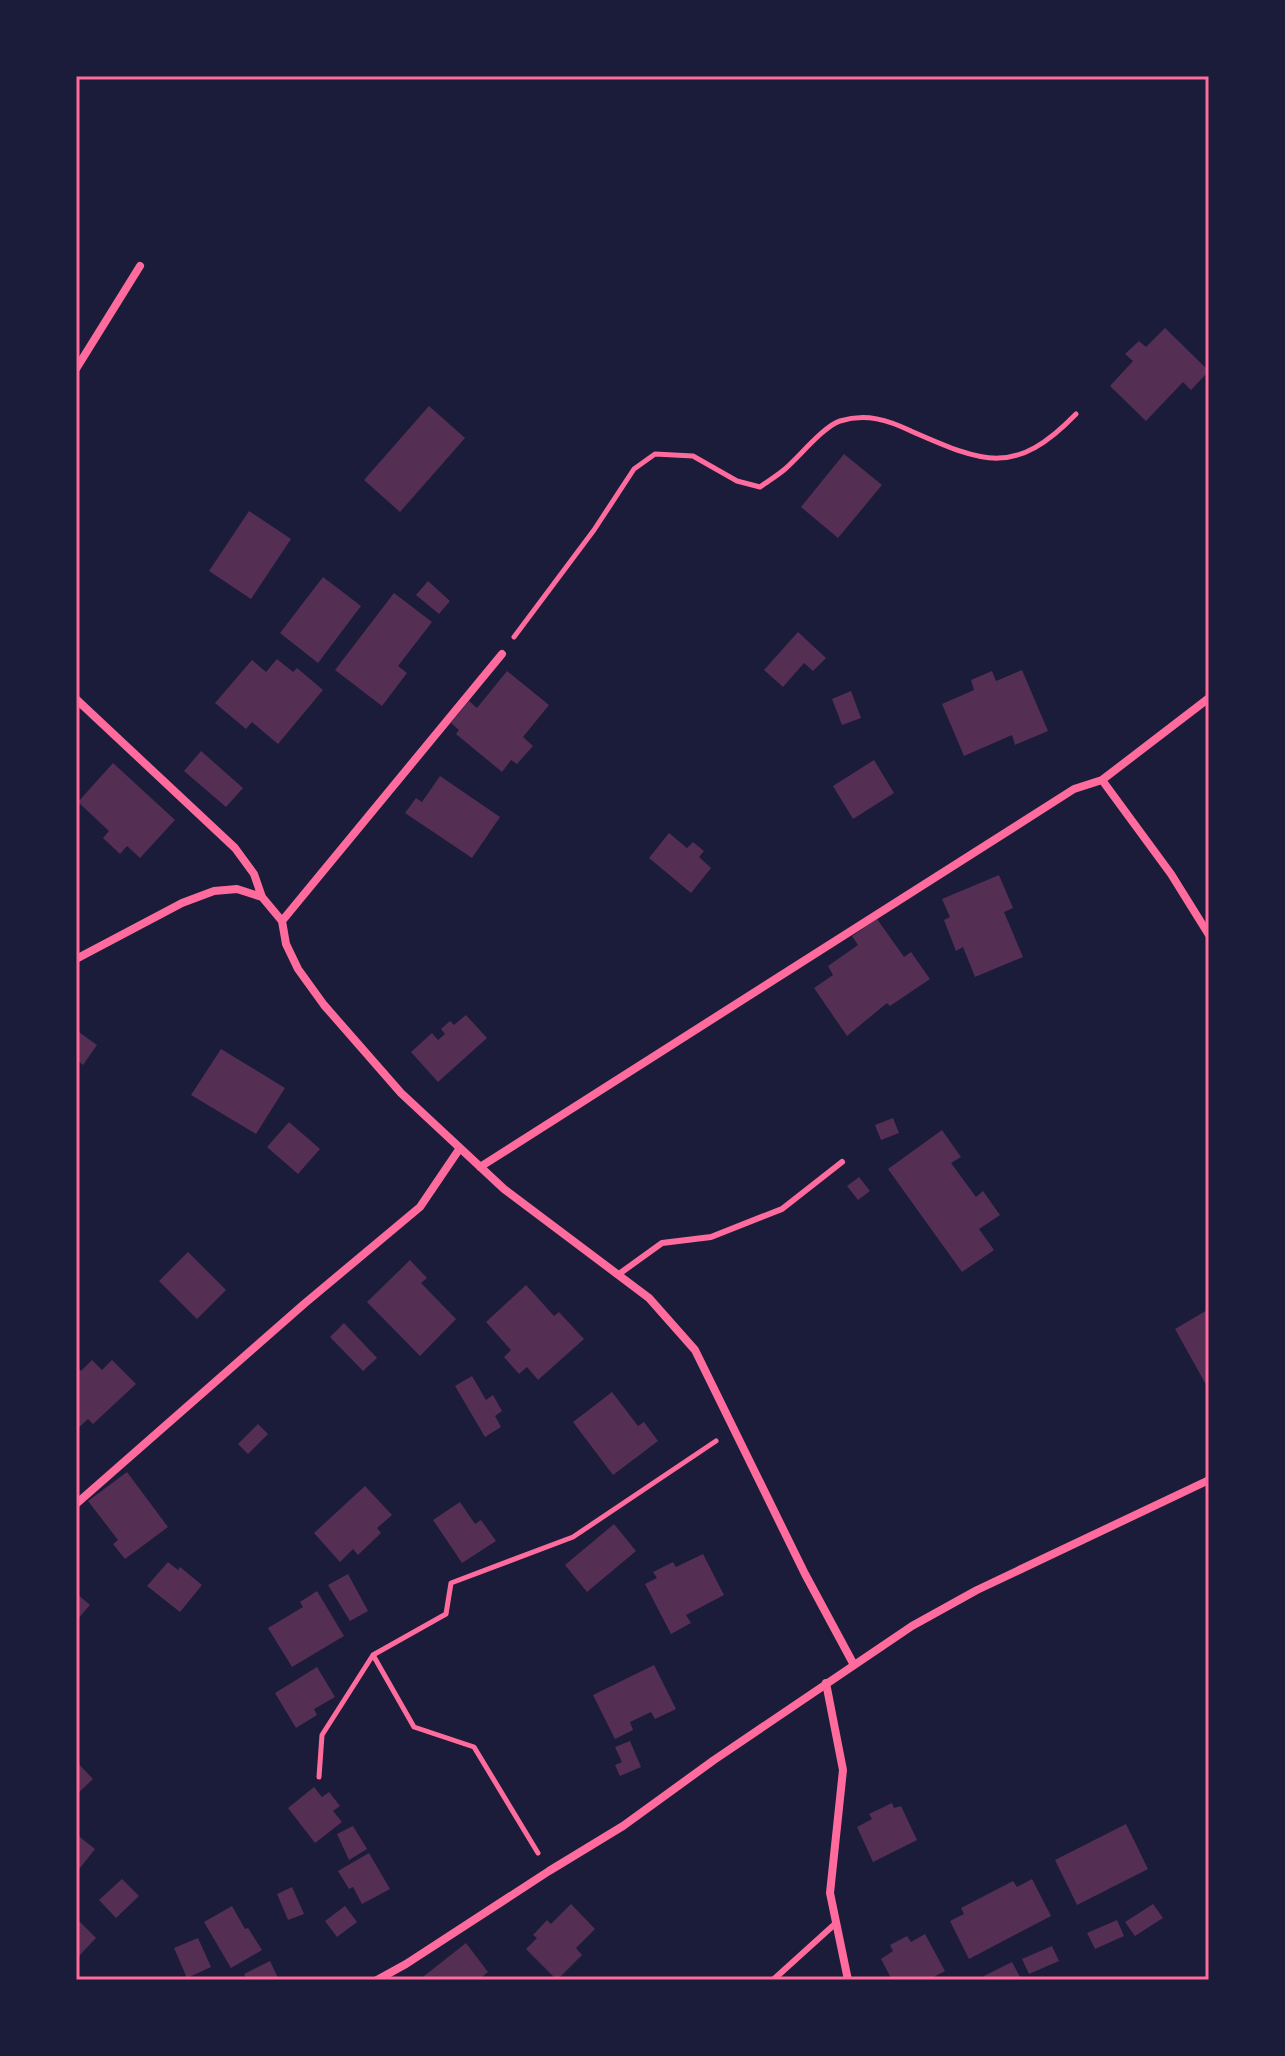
<svg xmlns="http://www.w3.org/2000/svg" width="1285" height="2056" viewBox="0 0 1285 2056" font-family="'PT Sans',sans-serif">
<style>
.building{fill:#542f53}
.lines{fill:none;stroke-linecap:round;stroke-linejoin:round}
.path{stroke:#ff6b9d;stroke-width:5}
.service{stroke:#ff6b9d;stroke-width:6}
.minor{stroke:#ff6b9d;stroke-width:8}
.neatline{fill:none;stroke:#ff6b9d;stroke-width:3}
</style>
<rect width="100%" height="100%" fill="#1b1b3a"/>
<path class="building" d="M 1165,328 L 1209,371 L 1191,390 L 1183,382 L 1146,421 L 1110,386 L 1133,361 L 1125,354 L 1139,341 L 1146,347 Z
M 429,406 L 465,438 L 400,512 L 364,480 Z
M 844,454 L 882,485 L 838,538 L 801,507 Z
M 249,511 L 291,539 L 251,599 L 209,571 Z
M 323,577 L 361,606 L 318,663 L 280,633 Z
M 428,581 L 450,601 L 439,614 L 416,595 Z
M 394,593 L 432,622 L 398,666 L 407,673 L 382,706 L 335,670 Z
M 798,632 L 826,658 L 813,671 L 804,663 L 783,687 L 764,670 Z
M 277,659 L 293,672 L 297,668 L 323,690 L 278,744 L 252,722 L 246,729 L 215,703 L 252,660 L 266,672 Z
M 1022,670 L 1048,731 L 1015,745 L 1012,735 L 964,756 L 942,704 L 974,690 L 971,680 L 992,671 L 996,681 Z
M 507,671 L 549,705 L 523,737 L 533,746 L 517,764 L 511,760 L 502,772 L 456,734 L 459,730 L 451,723 L 469,701 L 477,708 Z
M 851,691 L 861,718 L 842,725 L 832,699 Z
M 201,751 L 243,788 L 226,807 L 184,771 Z
M 874,760 L 894,793 L 853,819 L 833,786 Z
M 113,763 L 175,820 L 140,858 L 127,846 L 120,854 L 103,838 L 109,831 L 78,802 Z
M 440,776 L 500,817 L 472,858 L 405,813 L 416,798 L 422,802 Z
M 669,833 L 687,848 L 693,842 L 704,851 L 699,857 L 711,868 L 691,893 L 649,858 Z
M 999,875 L 1013,908 L 1004,912 L 1023,957 L 975,977 L 963,947 L 956,951 L 944,920 L 950,917 L 942,899 Z
M 877,919 L 904,957 L 911,952 L 930,979 L 890,1006 L 887,1003 L 847,1036 L 814,988 L 833,975 L 828,966 L 858,945 L 852,936 Z
M 466,1015 L 487,1038 L 438,1082 L 411,1052 L 432,1033 L 438,1040 L 445,1034 L 441,1029 L 450,1021 L 454,1025 Z
M 76,1030 L 97,1045 L 83,1065 L 76,1059 Z
M 221,1049 L 285,1088 L 256,1134 L 191,1095 Z
M 893,1118 L 899,1133 L 881,1140 L 875,1125 Z
M 289,1122 L 320,1149 L 298,1174 L 267,1147 Z
M 942,1130 L 961,1157 L 951,1163 L 976,1197 L 983,1191 L 1000,1215 L 979,1229 L 994,1250 L 962,1272 L 888,1169 Z
M 859,1177 L 870,1191 L 858,1200 L 847,1186 Z
M 188,1252 L 226,1290 L 197,1319 L 159,1281 Z
M 410,1260 L 427,1278 L 421,1283 L 456,1319 L 420,1356 L 367,1302 Z
M 526,1285 L 554,1316 L 559,1312 L 584,1339 L 538,1380 L 527,1367 L 519,1374 L 504,1357 L 511,1350 L 486,1322 Z
M 1209,1309 L 1209,1390 L 1175,1329 Z
M 344,1323 L 377,1358 L 363,1371 L 330,1337 Z
M 92,1360 L 102,1370 L 112,1360 L 136,1384 L 93,1424 L 88,1419 L 76,1430 L 76,1365 L 81,1371 Z
M 472,1376 L 486,1400 L 493,1395 L 502,1411 L 495,1416 L 501,1427 L 485,1437 L 455,1386 Z
M 612,1392 L 638,1426 L 644,1422 L 658,1441 L 613,1475 L 573,1422 Z
M 258,1424 L 268,1434 L 248,1454 L 238,1444 Z
M 127,1472 L 168,1527 L 125,1559 L 113,1544 L 118,1540 L 88,1501 Z
M 365,1486 L 392,1515 L 377,1528 L 381,1533 L 358,1555 L 353,1549 L 340,1562 L 314,1533 Z
M 460,1502 L 475,1524 L 481,1520 L 496,1541 L 462,1563 L 433,1520 Z
M 614,1524 L 636,1551 L 587,1592 L 565,1565 Z
M 703,1554 L 724,1595 L 686,1615 L 691,1623 L 671,1634 L 645,1584 L 657,1578 L 653,1572 L 673,1562 L 676,1567 Z
M 168,1562 L 178,1570 L 180,1567 L 202,1585 L 180,1612 L 147,1586 Z
M 348,1574 L 368,1611 L 350,1621 L 328,1585 Z
M 317,1591 L 344,1636 L 292,1667 L 268,1628 L 303,1607 L 300,1602 Z
M 76,1593 L 90,1605 L 76,1621 Z
M 654,1665 L 676,1709 L 655,1719 L 651,1712 L 630,1722 L 633,1730 L 615,1739 L 593,1695 Z
M 317,1667 L 335,1697 L 314,1709 L 317,1715 L 296,1728 L 275,1693 Z
M 630,1741 L 641,1767 L 620,1776 L 615,1765 L 622,1762 L 615,1747 Z
M 76,1761 L 93,1779 L 76,1795 Z
M 314,1787 L 322,1797 L 329,1792 L 340,1806 L 333,1811 L 342,1822 L 315,1843 L 288,1808 Z
M 892,1803 L 894,1808 L 901,1806 L 917,1840 L 873,1862 L 857,1827 L 872,1819 L 869,1814 Z
M 1126,1824 L 1148,1869 L 1077,1905 L 1055,1860 Z
M 353,1826 L 367,1849 L 349,1860 L 337,1834 Z
M 76,1834 L 95,1849 L 76,1873 Z
M 369,1853 L 390,1889 L 362,1904 L 353,1887 L 349,1889 L 338,1871 Z
M 122,1879 L 139,1896 L 116,1918 L 99,1900 Z
M 1032,1879 L 1051,1916 L 969,1959 L 950,1921 L 964,1914 L 961,1908 L 1013,1881 L 1017,1887 Z
M 292,1887 L 304,1914 L 288,1920 L 277,1894 Z
M 571,1904 L 595,1929 L 576,1948 L 582,1955 L 557,1980 L 526,1949 L 537,1938 L 533,1935 L 547,1920 L 551,1924 Z
M 1153,1904 L 1163,1918 L 1135,1936 L 1125,1922 Z
M 232,1906 L 245,1929 L 248,1928 L 262,1950 L 231,1968 L 204,1922 Z
M 345,1906 L 357,1922 L 337,1937 L 325,1921 Z
M 76,1918 L 96,1938 L 76,1959 Z
M 1117,1920 L 1124,1936 L 1095,1949 L 1087,1933 Z
M 925,1934 L 945,1971 L 928,1980 L 892,1980 L 881,1959 L 893,1951 L 890,1945 L 907,1936 L 911,1942 Z
M 198,1938 L 211,1967 L 187,1978 L 174,1948 Z
M 466,1943 L 488,1972 L 478,1980 L 419,1980 Z
M 1052,1946 L 1059,1961 L 1029,1974 L 1022,1959 Z
M 270,1961 L 279,1980 L 247,1980 L 244,1974 Z
M 1012,1962 L 1020,1977 L 1013,1980 L 986,1980 L 984,1976 Z"/>
<g class="lines">
<path class="path" d="M 514,637 L 594,530 L 634,469 L 655,454 L 693,456 L 737,481 L 760,487 C 768,481 777,476 785,469 C 799,457 824,426 840,421 C 866,413 888,420 911,431 C 984,463 1015,477 1076,414
M 373,1655 L 414,1727 L 474,1747 L 538,1853
M 319,1777 L 322,1735 L 373,1655 L 446,1614 L 451,1583 L 573,1537 L 716,1441"/>
<path class="service" d="M 619,1274 L 662,1243 L 711,1237 L 782,1209 L 842,1162
M 773,1980 L 836,1923"/>
<path class="minor" d="M 76,369 L 140,266
M 76,699 L 235,848 L 254,874 L 262,897
M 1102,780 L 1209,698
M 282,921 L 502,654
M 76,959 L 182,903 L 214,891 L 237,889 L 262,897 L 282,921 L 286,944 L 298,969 L 324,1005 L 401,1093 L 504,1189 L 649,1298 L 695,1350 L 805,1574 L 854,1665
M 480,1167 L 1074,789 L 1102,780 L 1171,874 L 1209,935
M 76,1504 L 304,1304 L 420,1207 L 460,1148
M 826,1683 L 843,1770 L 830,1893 L 848,1980
M 377,1980 L 406,1964 L 549,1871 L 623,1826 L 714,1760 L 912,1626 L 977,1590 L 1209,1480"/>
</g>
<rect width="1285" height="2056" fill="none" stroke="#1b1b3a" stroke-width="156"/>
<rect x="78" y="78" width="1129" height="1900" class="neatline"/>
</svg>
